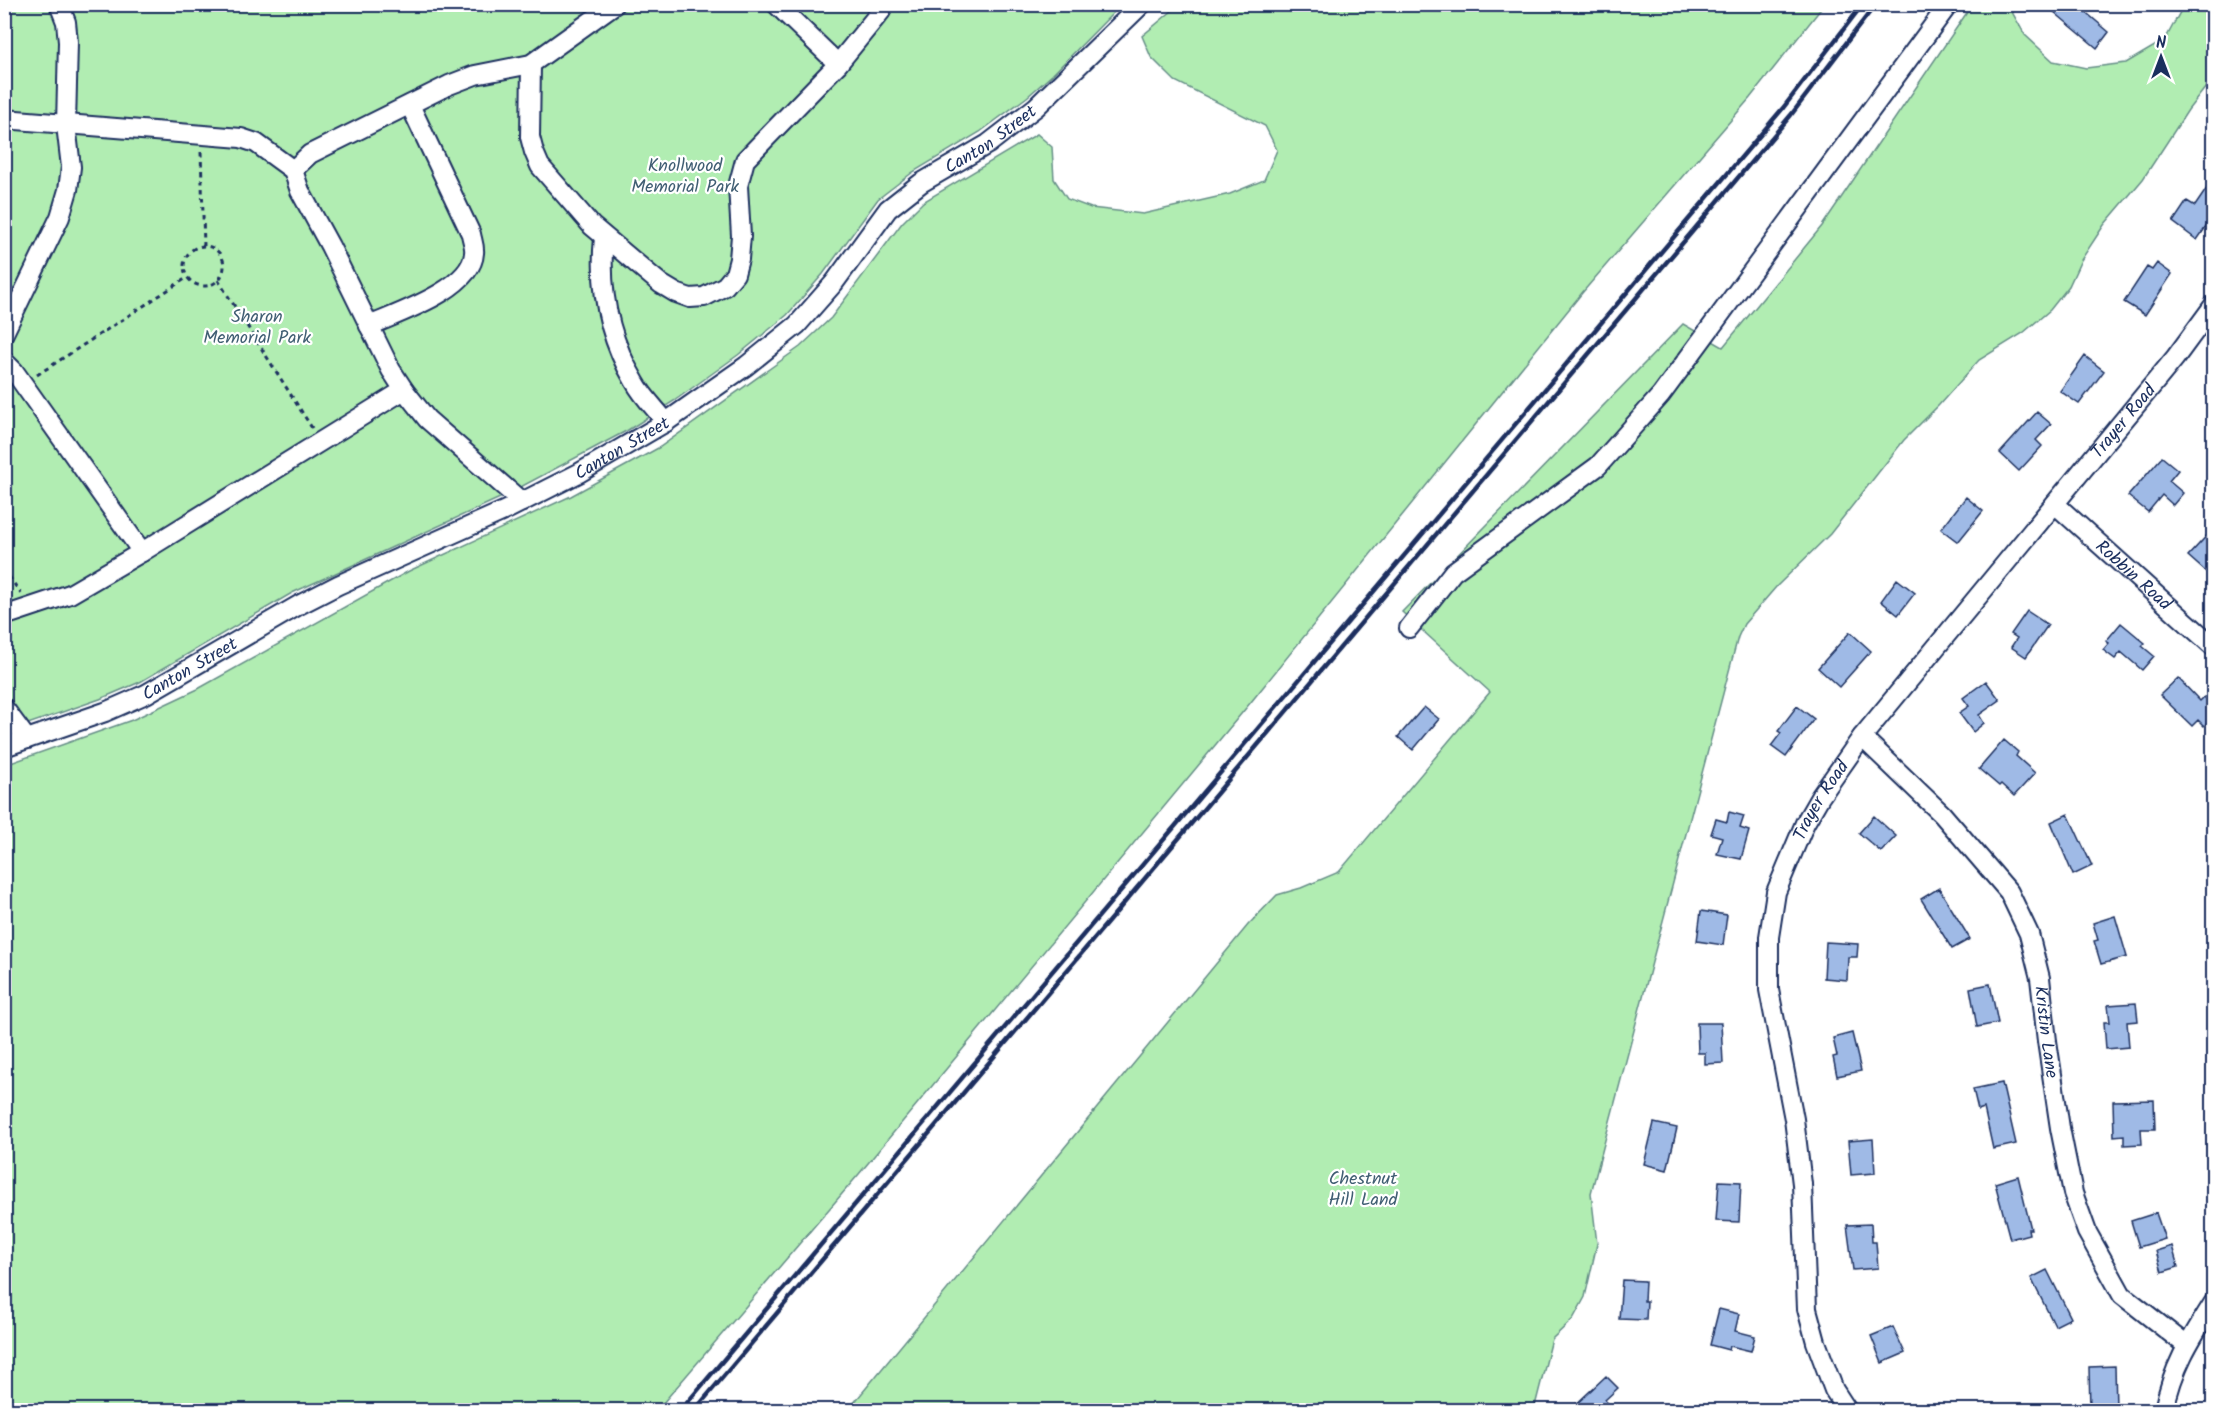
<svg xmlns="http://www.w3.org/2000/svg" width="2218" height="1415" viewBox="0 0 2218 1415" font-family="Kalam,sans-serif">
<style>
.green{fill:#b1edb2;stroke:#668e88;stroke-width:1.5}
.building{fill:#9fbae6;stroke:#1b2f5e;stroke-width:1.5}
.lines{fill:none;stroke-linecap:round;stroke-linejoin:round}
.minor-casing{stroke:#1b2f5e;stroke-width:22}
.path{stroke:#1b2f5e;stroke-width:3;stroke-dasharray:4.5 4.5;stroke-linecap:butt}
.minor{stroke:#fff;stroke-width:18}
.rail{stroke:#1b2f5e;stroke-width:4.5}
.labels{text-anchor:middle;stroke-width:4.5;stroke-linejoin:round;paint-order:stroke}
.street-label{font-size:18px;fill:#1b2f5e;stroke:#fff}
.park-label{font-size:18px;fill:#405e73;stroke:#fff}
</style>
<rect width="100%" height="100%" fill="#fff"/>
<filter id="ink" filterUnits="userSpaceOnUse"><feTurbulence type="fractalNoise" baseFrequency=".0167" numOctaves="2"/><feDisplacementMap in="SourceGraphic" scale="12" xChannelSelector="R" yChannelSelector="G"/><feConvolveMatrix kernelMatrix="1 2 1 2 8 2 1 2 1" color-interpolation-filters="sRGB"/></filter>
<g filter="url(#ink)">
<path class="green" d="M 4,5 L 1121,5 L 1052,75 L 1027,97 L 980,132 L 913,172 L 878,199 L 823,274 L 787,315 L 738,355 L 674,401 L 628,430 L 500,498 L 292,593 L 140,682 L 100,699 L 5,732 Z
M 1179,5 L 1824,5 L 1750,98 L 1582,293 L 1251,702 L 859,1174 L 657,1410 L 5,1410 L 5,765 L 132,720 L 198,689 L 409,571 L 571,496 L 660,447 L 800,347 L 831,318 L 902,223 L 923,202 L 1037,134 L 1052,147 L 1054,179 L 1067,199 L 1091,208 L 1143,214 L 1230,194 L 1264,180 L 1277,150 L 1265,126 L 1175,81 L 1151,57 L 1142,36 Z
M 1972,5 L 2008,5 L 2025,35 L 2053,61 L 2086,68 L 2126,63 L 2165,40 L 2180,12 L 2179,5 L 2213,5 L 2213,78 L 2188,110 L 2143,179 L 2104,225 L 2081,260 L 2069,286 L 2050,310 L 2023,333 L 1979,360 L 1939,405 L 1904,440 L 1830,534 L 1776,587 L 1744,624 L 1738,637 L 1591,1193 L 1597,1244 L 1585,1297 L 1573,1319 L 1552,1339 L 1534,1410 L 848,1410 L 1248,925 L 1277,895 L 1301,888 L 1339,872 L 1490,692 L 1402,612 L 1683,324 L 1723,347 L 1822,226 Z"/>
<path class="building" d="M 2060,4 L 2076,4 L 2109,32 L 2097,48 L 2054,12 Z
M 2214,178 L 2214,227 L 2208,224 L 2197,240 L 2173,222 L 2187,201 L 2195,206 Z
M 2157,263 L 2172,274 L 2145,315 L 2124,302 L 2147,267 L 2152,270 Z
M 2085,356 L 2104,371 L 2079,404 L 2060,391 Z
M 2037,412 L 2051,424 L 2036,440 L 2042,446 L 2019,471 L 2000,453 Z
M 2162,457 L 2178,470 L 2169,481 L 2183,493 L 2173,505 L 2162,495 L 2148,512 L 2128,496 Z
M 1966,497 L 1983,511 L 1958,542 L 1941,529 Z
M 2214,528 L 2214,579 L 2188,556 Z
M 1897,579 L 1915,593 L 1898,615 L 1881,601 Z
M 2027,611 L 2048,625 L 2026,657 L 2011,647 L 2017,638 L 2011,634 Z
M 2121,623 L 2145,643 L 2142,646 L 2154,656 L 2142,670 L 2121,652 L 2115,659 L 2103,650 L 2109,643 L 2106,641 Z
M 1850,632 L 1871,651 L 1839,687 L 1818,668 Z
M 2178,678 L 2200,701 L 2204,697 L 2214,706 L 2214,716 L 2204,726 L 2198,720 L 2192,726 L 2160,695 Z
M 1986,681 L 2000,700 L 1979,715 L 1984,723 L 1973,732 L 1959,713 L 1969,706 L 1963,698 Z
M 1797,706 L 1814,719 L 1786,757 L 1771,746 L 1781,733 L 1778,731 Z
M 1424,707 L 1439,719 L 1413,750 L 1398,737 Z
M 2004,740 L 2018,752 L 2016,756 L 2035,773 L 2014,796 L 2001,784 L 1999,786 L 1979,769 Z
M 1729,812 L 1744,816 L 1740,828 L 1749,831 L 1741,859 L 1717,854 L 1722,837 L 1711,834 L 1716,819 L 1727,822 Z
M 2068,814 L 2092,866 L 2073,875 L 2051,822 Z
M 1874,816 L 1896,836 L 1881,852 L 1859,833 Z
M 1939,888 L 1970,939 L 1952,949 L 1921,899 Z
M 1701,911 L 1727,915 L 1723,945 L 1697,941 Z
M 2115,916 L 2127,957 L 2101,964 L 2094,941 L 2098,940 L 2093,923 Z
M 1826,942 L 1858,944 L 1857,957 L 1848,957 L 1847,980 L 1824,978 Z
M 1990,984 L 1998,1023 L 1977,1027 L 1970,988 Z
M 2136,1003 L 2138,1021 L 2127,1022 L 2129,1047 L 2106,1049 L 2104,1022 L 2110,1022 L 2108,1005 Z
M 1697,1023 L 1721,1023 L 1723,1063 L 1705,1064 L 1705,1053 L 1698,1053 Z
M 1852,1033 L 1861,1071 L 1837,1076 L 1833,1057 L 1837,1056 L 1833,1038 Z
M 2002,1083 L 2016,1144 L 1993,1149 L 1984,1108 L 1978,1110 L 1973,1089 Z
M 2154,1100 L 2155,1129 L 2141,1129 L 2142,1144 L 2124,1145 L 2124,1135 L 2114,1136 L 2113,1101 Z
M 1654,1123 L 1677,1128 L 1667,1170 L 1644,1164 Z
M 1873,1139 L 1875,1173 L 1851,1175 L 1848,1141 Z
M 2018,1176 L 2031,1229 L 2028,1229 L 2029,1234 L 2010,1239 L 1995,1183 Z
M 1719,1181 L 1741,1182 L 1739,1222 L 1716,1221 Z
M 2156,1213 L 2165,1239 L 2139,1247 L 2131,1221 Z
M 1871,1224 L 1872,1242 L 1876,1242 L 1878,1268 L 1853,1270 L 1847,1225 Z
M 2172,1246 L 2178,1267 L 2162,1272 L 2156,1251 Z
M 2047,1270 L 2071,1318 L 2055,1326 L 2031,1278 Z
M 1622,1280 L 1645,1281 L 1644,1301 L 1647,1301 L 1646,1320 L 1619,1319 Z
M 1719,1309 L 1739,1314 L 1735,1331 L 1755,1336 L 1751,1351 L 1730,1346 L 1729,1350 L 1710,1345 Z
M 1893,1327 L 1905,1353 L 1882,1363 L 1871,1336 Z
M 2115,1366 L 2116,1408 L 2090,1409 L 2089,1367 Z
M 1606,1376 L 1618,1388 L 1605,1400 L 1614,1410 L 1570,1410 Z"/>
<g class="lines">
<g class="minor-casing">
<g id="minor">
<path d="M 776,4 L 838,64"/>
<path d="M 531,64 L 530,137 L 534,152 L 540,166 L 592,226 L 661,284 L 676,293 L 690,298 L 704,297 L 725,286 L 735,274 L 739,259 L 741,236 L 738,186 L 745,160 L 838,64 L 881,11 L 883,4"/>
<path d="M 4,119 L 241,138 L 256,143 L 293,170 L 300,191 L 330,246 L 391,370 L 404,390 L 142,552 L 14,371 L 4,361"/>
<path d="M 293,170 L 310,154 L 449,85 L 475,75 L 531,64 L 615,4"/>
<path d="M 604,237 C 599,288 608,337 635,382 C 643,397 656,409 666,422"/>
<path d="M 369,326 C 398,313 472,289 474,253 C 475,247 472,240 471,234 L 410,105"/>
<path d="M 4,333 L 60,217 L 68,190 L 71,167 L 66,125 L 68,42 L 66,22 L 59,4"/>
<path d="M 404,390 L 427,419 L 522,502"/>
<path id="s1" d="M 2055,504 L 2214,647"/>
<path d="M 4,616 L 70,594 L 142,552"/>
<path d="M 1409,628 L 1453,572 L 1598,466 L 1661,395 L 1949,4"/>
<path d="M 4,708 L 27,739"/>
<path id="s2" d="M 1862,737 L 1942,814 L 2009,892 L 2029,934 L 2040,978 L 2047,1041 L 2060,1128 L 2073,1193 L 2087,1232 L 2122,1295 L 2186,1345"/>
<path id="s3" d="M 4,747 L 105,712 L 146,694 L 299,605 L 338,585 L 506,510 L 579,473 L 666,422 L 746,366 L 797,325 L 834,283 L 888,209 L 921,183 L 988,144 L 1036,107 L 1142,4"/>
<path id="s4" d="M 1847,1410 L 1834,1390 L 1816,1342 L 1807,1309 L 1802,1184 L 1794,1119 L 1769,990 L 1769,937 L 1776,892 L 1805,823 L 1820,797 L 1862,737 L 2175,358 L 2214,305"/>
<path d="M 2164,1410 C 2173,1366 2190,1340 2214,1302"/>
</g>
</g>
<path class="path" d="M 201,152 L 204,246
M184 266a20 20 0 1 1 40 0a20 20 0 1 1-40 0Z
M 218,280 L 312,428
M 37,375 L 188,277
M 4,569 L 21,594"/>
<use href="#minor" class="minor"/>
<path class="rail" d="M 681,1410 L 1783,108 L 1863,4
M 695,1410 L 1791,115 L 1876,4"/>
</g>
</g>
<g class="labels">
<g class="street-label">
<text dy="6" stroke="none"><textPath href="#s3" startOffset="1174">Canton Street</textPath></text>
<text dy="6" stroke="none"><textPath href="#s4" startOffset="1118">Trayer Road</textPath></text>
<text dy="6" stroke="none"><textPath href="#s3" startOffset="688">Canton Street</textPath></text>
<text dy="6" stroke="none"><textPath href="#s1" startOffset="106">Robbin Road</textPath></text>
<text dy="6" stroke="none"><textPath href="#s3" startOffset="202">Canton Street</textPath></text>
<text dy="6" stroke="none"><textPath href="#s4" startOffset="632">Trayer Road</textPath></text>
<text dy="6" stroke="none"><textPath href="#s2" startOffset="360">Kristin Lane</textPath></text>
</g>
<g class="park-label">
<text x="685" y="171">Knollwood<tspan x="685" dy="21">Memorial Park</tspan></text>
<text x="257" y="322">Sharon<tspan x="257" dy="21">Memorial Park</tspan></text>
<text x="1363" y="1184">Chestnut<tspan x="1363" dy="21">Hill Land</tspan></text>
</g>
</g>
<rect width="2218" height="1415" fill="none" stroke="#fff" stroke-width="24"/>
<rect x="12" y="12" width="2194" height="1391" fill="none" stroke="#1b2f5e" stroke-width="2" filter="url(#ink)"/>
<g transform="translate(2161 57)" stroke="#ffffff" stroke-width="4.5" paint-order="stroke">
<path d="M0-4.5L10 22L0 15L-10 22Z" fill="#1b2f5e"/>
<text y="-9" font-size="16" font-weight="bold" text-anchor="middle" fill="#1b2f5e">N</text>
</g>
</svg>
